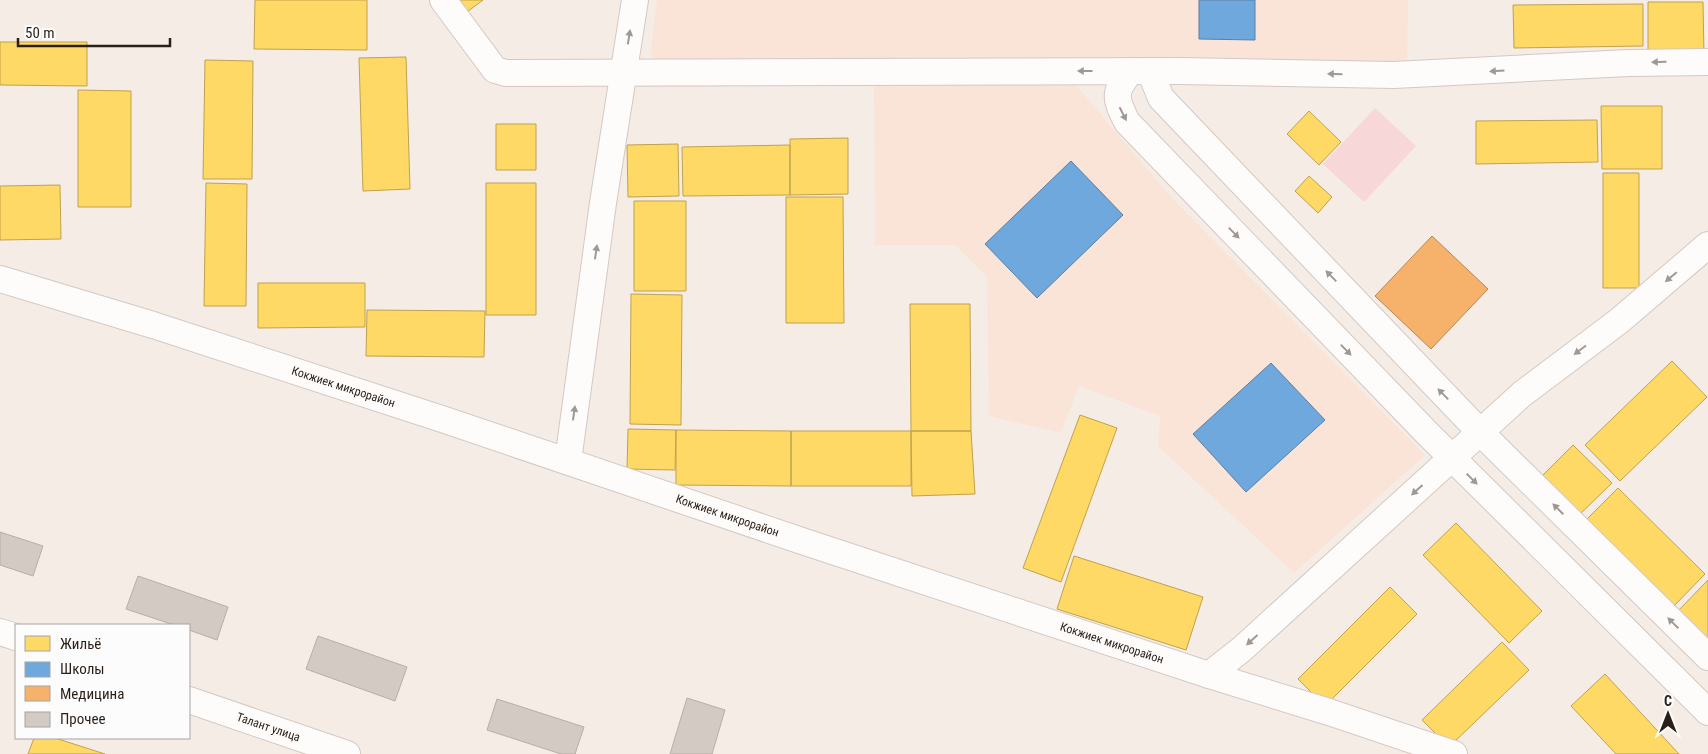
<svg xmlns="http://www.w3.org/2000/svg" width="1708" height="754" viewBox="0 0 1708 754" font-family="'Roboto Condensed',sans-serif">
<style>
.built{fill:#f9e4d7}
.green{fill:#f8d7d8}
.homes{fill:#ffd966;stroke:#bfa14f}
.schools{fill:#6fa8dc;stroke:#5a7fa1}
.health{fill:#f6b26b;stroke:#b98652}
.building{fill:#d3cbc3;stroke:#b6aea7}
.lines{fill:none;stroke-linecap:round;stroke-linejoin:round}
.minor-casing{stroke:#d3c9c2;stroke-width:28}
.minor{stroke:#fefcfb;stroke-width:26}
.oneway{fill:#9f9995}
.labels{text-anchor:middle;stroke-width:5;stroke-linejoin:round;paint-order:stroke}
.street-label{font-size:12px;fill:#2a1f18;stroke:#fcfcfc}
</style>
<rect width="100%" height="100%" fill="#f6ece6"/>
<path class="built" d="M 657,0 L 1408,0 L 1407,68 L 657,64 L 652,58 L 651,49 Z
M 1075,84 L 1172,198 L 1425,455 L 1294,573 L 1158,446 L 1160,416 L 1079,386 L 1061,433 L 989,416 L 987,277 L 955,245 L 875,245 L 874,85 Z"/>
<path class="green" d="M 1375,108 L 1416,146 L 1364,202 L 1323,164 Z"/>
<path class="homes" d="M 255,0 L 367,0 L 367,50 L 254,49 Z
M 458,0 L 483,0 L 467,12 Z
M 1648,2 L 1703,2 L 1704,55 L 1648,56 Z
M 1643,4 L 1643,46 L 1514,48 L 1513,5 Z
M 0,42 L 87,42 L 87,86 L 0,85 Z
M 406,57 L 410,189 L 363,191 L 359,58 Z
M 205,60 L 253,61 L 252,179 L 203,179 Z
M 78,90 L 131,91 L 131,207 L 78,207 Z
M 1601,106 L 1662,106 L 1662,169 L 1602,169 Z
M 1309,111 L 1341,142 L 1319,165 L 1287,134 Z
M 1597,120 L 1598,162 L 1476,164 L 1476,121 Z
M 496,124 L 536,124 L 536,170 L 496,170 Z
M 848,138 L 848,194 L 790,195 L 790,139 Z
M 678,144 L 679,196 L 628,197 L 627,145 Z
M 790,145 L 790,195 L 683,196 L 682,147 Z
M 1603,173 L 1639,173 L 1639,288 L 1603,288 Z
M 1309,176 L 1332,197 L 1318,213 L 1295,191 Z
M 206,183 L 247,184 L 246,306 L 204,306 Z
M 486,183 L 536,183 L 536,315 L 486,315 Z
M 60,185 L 61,239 L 0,240 L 0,186 Z
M 786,197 L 843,197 L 844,323 L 786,323 Z
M 634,201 L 686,201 L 686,291 L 634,291 Z
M 258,283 L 365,283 L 365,327 L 258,328 Z
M 631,294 L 682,295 L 681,425 L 630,424 Z
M 910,304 L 970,304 L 971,431 L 911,431 Z
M 367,310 L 485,311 L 484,357 L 366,356 Z
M 1672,361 L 1707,397 L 1620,481 L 1585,445 Z
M 1080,415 L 1117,428 L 1061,582 L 1023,568 Z
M 628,429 L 676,430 L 675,470 L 627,469 Z
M 676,430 L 791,431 L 791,486 L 676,485 Z
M 791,431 L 911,431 L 911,486 L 791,486 Z
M 911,431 L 971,431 L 975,494 L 912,496 Z
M 1573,445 L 1612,483 L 1578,516 L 1540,478 Z
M 1618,488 L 1705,574 L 1672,608 L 1584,522 Z
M 1456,523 L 1542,611 L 1509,643 L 1423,555 Z
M 1074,556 L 1203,597 L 1186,650 L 1057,609 Z
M 1708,580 L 1708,644 L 1676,613 Z
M 1390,587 L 1417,614 L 1325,706 L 1298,679 Z
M 1502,642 L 1529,670 L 1449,747 L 1422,720 Z
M 1605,674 L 1679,754 L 1616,754 L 1571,706 Z
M 34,738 L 55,738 L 105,754 L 28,754 Z"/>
<path class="schools" d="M 1199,0 L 1255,0 L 1255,40 L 1199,39 Z
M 1071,161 L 1123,215 L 1037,298 L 985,244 Z
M 1271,363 L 1325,420 L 1246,492 L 1193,434 Z"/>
<path class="health" d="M 1432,236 L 1488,289 L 1431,349 L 1375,296 Z"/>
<path class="building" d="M 0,532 L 43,546 L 33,576 L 0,565 Z
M 138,576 L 228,607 L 217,640 L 189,630 L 189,625 L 174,625 L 126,609 Z
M 318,636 L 407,667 L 395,701 L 306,669 Z
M 687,698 L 725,710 L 712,754 L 670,754 Z
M 497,699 L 584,727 L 575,754 L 561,754 L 487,730 Z"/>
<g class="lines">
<g class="minor-casing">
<g id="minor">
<path d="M 443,0 L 495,70 L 506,73 L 1180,71 L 1394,75 L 1628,63 L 1708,62"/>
<path d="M 1131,71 C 1113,92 1115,98 1127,122 L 1427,433 L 1708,712"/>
<path d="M 1150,71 L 1161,98 L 1480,432 L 1708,657"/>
<path id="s1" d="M 0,279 L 153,325 L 445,420 L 805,542 L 1209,675 L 1329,712 L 1454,754"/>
<path d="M 568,461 L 603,203 L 635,0"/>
<path d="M 0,632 L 16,637"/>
<path d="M 1209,675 L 1242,649 L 1522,394 L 1619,321 L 1708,245"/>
<path id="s2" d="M 189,700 L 347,754"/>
</g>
</g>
<use href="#minor" class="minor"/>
</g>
<defs><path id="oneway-solid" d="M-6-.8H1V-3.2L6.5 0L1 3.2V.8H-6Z" transform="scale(1.25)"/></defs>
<g class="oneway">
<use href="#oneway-solid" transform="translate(629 37) rotate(-81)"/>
<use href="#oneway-solid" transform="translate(1659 62) rotate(179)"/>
<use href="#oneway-solid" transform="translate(1085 71) rotate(180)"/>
<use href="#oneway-solid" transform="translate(1497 71) rotate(177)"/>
<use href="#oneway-solid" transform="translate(1335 74) rotate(-179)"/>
<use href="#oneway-solid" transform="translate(1123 114) rotate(63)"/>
<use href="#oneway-solid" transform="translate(1234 233) rotate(46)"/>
<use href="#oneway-solid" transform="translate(596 252) rotate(-82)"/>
<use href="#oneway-solid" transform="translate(1331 276) rotate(-134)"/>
<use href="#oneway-solid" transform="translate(1671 277) rotate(140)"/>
<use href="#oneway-solid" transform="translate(1346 350) rotate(46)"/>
<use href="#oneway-solid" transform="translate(1580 350) rotate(143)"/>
<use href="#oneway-solid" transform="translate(1443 394) rotate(-134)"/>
<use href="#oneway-solid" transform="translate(574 413) rotate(-82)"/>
<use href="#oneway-solid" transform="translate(1472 479) rotate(45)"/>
<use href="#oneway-solid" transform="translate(1417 490) rotate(138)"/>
<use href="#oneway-solid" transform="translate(1558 509) rotate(-135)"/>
<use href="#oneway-solid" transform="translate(1673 623) rotate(-135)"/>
<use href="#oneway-solid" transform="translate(1252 640) rotate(138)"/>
</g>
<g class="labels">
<g class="street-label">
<text dy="4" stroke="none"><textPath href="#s1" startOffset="360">Кокжиек микрорайон</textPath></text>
<text dy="4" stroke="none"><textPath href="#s1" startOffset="765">Кокжиек микрорайон</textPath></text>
<text dy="4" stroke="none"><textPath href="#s1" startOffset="1170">Кокжиек микрорайон</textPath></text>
<text dy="4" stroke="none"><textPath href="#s2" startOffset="84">Талант улица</textPath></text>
</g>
</g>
<rect x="15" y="624" width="175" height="115" fill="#fcfcfc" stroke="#a8a4a1"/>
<rect x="25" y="636" width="25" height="15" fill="#ffd966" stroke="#a8a4a1"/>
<text x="60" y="649" font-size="15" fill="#2a1f18">Жильё</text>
<rect x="25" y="662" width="25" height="15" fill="#6fa8dc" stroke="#a8a4a1"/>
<text x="60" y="674" font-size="15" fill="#2a1f18">Школы</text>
<rect x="25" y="686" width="25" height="15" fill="#f6b26b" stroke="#a8a4a1"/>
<text x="60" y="699" font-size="15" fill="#2a1f18">Медицина</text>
<rect x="25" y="712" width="25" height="15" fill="#d3cbc3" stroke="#a8a4a1"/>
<text x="60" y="724" font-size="15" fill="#2a1f18">Прочее</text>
<g transform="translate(1668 714)" stroke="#fcfcfc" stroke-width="4" paint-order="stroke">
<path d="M0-4L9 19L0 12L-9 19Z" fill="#2a1f18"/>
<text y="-8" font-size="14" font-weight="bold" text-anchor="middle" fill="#2a1f18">С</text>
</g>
<path d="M18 38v8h152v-8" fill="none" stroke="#2a1f18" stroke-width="2.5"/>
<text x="25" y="38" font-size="15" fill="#2a1f18" stroke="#fcfcfc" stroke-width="4" paint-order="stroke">50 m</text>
</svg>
